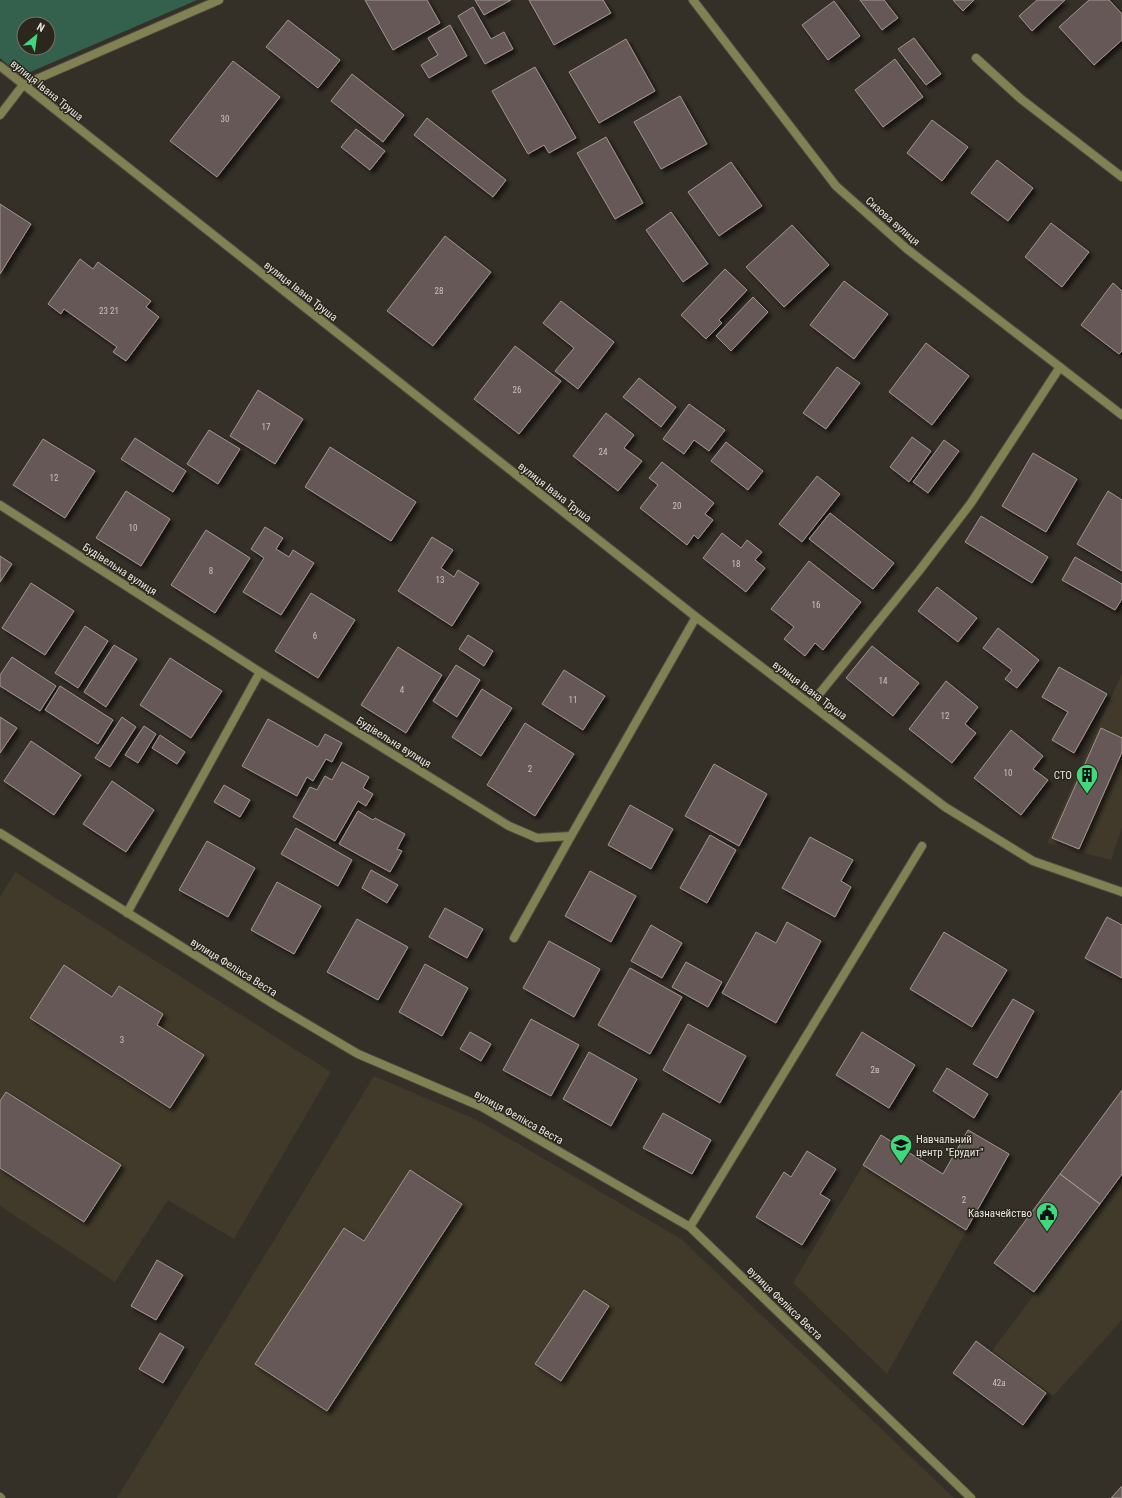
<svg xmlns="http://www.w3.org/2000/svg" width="1122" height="1498" viewBox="0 0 1122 1498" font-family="'Roboto Condensed',sans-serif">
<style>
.built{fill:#413a2a}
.green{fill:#33614d;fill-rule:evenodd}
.building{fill:#665956;stroke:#a29490;filter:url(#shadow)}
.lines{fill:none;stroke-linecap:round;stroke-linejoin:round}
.lane-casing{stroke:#514d44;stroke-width:10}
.street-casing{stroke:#514d44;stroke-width:10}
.lane{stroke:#808253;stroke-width:8}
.street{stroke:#808253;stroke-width:8}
.labels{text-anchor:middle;stroke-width:3;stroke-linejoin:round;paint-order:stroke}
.number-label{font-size:9px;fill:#c7c1bc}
.street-label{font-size:11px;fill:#e7e4de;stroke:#2b271d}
.poi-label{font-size:11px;fill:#e7e4de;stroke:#2b271d;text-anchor:end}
</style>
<defs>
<filter id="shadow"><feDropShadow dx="3.5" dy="3.5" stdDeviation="2" flood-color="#0009"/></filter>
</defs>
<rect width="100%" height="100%" fill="#353027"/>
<path class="built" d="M 1122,673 L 1122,827 L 1111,860 L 1047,843 Z
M 15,872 L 331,1072 L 234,1239 L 168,1200 L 115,1282 L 0,1206 L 0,897 Z
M 374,1076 L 477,1120 L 681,1239 L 954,1498 L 117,1498 Z
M 968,1130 L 1009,1154 L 887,1374 L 793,1283 L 881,1135 L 943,1174 Z
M 1122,1178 L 1122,1320 L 1053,1396 L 992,1351 Z"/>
<path class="green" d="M 0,0 L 197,0 L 21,76 L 0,58 ZM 24,24 L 48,24 L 48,48 L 24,48 Z"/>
<path class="building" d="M 365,0 L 427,0 L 440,23 L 393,50 Z
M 475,0 L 511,0 L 484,15 Z
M 529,0 L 603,0 L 611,13 L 554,45 Z
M 860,0 L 884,0 L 898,18 L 882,30 Z
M 953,0 L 974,0 L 963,11 Z
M 1037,0 L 1065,0 L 1032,31 L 1019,16 Z
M 1089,0 L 1109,0 L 1122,14 L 1122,40 L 1094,65 L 1059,27 Z
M 834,1 L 860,36 L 828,60 L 802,25 Z
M 473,7 L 491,39 L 504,32 L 513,49 L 485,64 L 458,16 Z
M 288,20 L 340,60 L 318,88 L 266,47 Z
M 450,25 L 467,56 L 429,78 L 421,65 L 438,55 L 428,38 Z
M 914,38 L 941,74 L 926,85 L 898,49 Z
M 626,39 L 655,91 L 599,123 L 569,72 Z
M 895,59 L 923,97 L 883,127 L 855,90 Z
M 233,61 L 280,97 L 217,177 L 170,141 Z
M 535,67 L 576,138 L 549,153 L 544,145 L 528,154 L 492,91 Z
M 352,74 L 404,115 L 383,142 L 331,101 Z
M 680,96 L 707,144 L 661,169 L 634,122 Z
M 427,118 L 506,180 L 493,197 L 414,135 Z
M 932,120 L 968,147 L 942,181 L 907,153 Z
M 356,129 L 385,151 L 370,170 L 341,147 Z
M 606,137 L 643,203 L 615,219 L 577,153 Z
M 997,160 L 1033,188 L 1008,221 L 971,193 Z
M 731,162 L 762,206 L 719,236 L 688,192 Z
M 0,204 L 31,224 L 0,274 Z
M 671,212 L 708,264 L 683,282 L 646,230 Z
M 1051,223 L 1089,252 L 1062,287 L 1025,257 Z
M 792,225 L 829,265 L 784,307 L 746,267 Z
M 445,236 L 491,272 L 433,346 L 387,311 Z
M 80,259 L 93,269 L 98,262 L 151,301 L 146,307 L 159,317 L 126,361 L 113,352 L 117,347 L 64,309 L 61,314 L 48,304 Z
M 725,269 L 747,290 L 719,320 L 722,323 L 706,339 L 681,315 Z
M 844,281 L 888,314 L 854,359 L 810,325 Z
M 1113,283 L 1122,291 L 1122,351 L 1119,354 L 1081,325 Z
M 753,297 L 768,312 L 731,351 L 716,336 Z
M 561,301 L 614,342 L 578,389 L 555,371 L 574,348 L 543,323 Z
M 926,343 L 969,376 L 932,425 L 889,392 Z
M 515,346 L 561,381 L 519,434 L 474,399 Z
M 837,367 L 860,383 L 826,429 L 803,413 Z
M 639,378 L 676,407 L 661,427 L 623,397 Z
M 258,390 L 303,419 L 275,464 L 230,436 Z
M 689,404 L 725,430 L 709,451 L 694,440 L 684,454 L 663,439 Z
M 606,413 L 634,435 L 624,448 L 642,461 L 618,491 L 573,456 Z
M 209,430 L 240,449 L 218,484 L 187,464 Z
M 912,437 L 931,451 L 909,482 L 890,467 Z
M 135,438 L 186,471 L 173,492 L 121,459 Z
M 43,439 L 95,471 L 65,518 L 13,485 Z
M 944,440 L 959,451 L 928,493 L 913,482 Z
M 726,442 L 763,471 L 748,490 L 711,461 Z
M 330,447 L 416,502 L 391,541 L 305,487 Z
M 1033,453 L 1077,479 L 1046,532 L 1002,506 Z
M 662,462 L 714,503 L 705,514 L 713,520 L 698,539 L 694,535 L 687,545 L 640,508 L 658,485 L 649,478 Z
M 817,476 L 840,494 L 802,542 L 779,524 Z
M 126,491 L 170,519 L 141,566 L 96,538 Z
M 1108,491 L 1122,500 L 1122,571 L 1077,544 Z
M 830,513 L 894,563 L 873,589 L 809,539 Z
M 981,516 L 1048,557 L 1032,583 L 965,542 Z
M 265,527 L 283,538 L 276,549 L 289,557 L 293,550 L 314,563 L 281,615 L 243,592 L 264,558 L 251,549 Z
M 206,530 L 250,558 L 215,613 L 171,585 Z
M 722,533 L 741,548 L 747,540 L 762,552 L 755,560 L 765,568 L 746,592 L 703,558 Z
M 432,537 L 453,550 L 441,568 L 454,577 L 458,570 L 479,583 L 452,626 L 398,591 Z
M 0,556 L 12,564 L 0,582 Z
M 1075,557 L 1122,584 L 1122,599 L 1115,610 L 1062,580 Z
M 809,561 L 861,602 L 823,650 L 815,643 L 805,656 L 784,639 L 794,627 L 771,609 Z
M 31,583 L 74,611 L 45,655 L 2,628 Z
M 937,587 L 977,618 L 958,642 L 918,611 Z
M 311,593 L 355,620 L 318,678 L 275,651 Z
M 85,626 L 108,641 L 78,688 L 55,673 Z
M 998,628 L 1039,660 L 1017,688 L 1005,679 L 1012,670 L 983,648 Z
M 468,635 L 493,651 L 484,666 L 459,649 Z
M 114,645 L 137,659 L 106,707 L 84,692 Z
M 872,646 L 919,683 L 893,716 L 846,678 Z
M 398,647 L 442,675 L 406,733 L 361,705 Z
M 12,657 L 56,686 L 40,711 L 0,686 L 0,675 Z
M 170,658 L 222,691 L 191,738 L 140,705 Z
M 456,665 L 480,680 L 457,717 L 433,701 Z
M 1059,667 L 1107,694 L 1074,753 L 1052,740 L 1068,712 L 1042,697 Z
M 564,670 L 605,696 L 583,730 L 542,704 Z
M 946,681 L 978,707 L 965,724 L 976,733 L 952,763 L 909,729 Z
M 60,686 L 113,720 L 98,744 L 45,710 Z
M 482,689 L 512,708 L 481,756 L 452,737 Z
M 0,717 L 17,728 L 0,753 Z
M 122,717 L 136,727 L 110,767 L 95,758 Z
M 268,719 L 318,747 L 325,734 L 342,743 L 332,762 L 326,759 L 313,781 L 307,777 L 297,796 L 242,766 Z
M 525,723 L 574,754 L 535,816 L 487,785 Z
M 144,726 L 156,734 L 138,763 L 125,755 Z
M 1101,728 L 1122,738 L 1122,752 L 1079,849 L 1052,838 Z
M 1011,730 L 1043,756 L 1033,769 L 1048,780 L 1021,815 L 974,778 Z
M 160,735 L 185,752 L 177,764 L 152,748 Z
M 31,741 L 81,775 L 54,815 L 4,781 Z
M 342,762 L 369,777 L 363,788 L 373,794 L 366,806 L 358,801 L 335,841 L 293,817 L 310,787 L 317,790 L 325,776 L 332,780 Z
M 714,764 L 767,794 L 739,846 L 685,816 Z
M 112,781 L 154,810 L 126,852 L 83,824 Z
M 224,785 L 250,800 L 240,817 L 214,802 Z
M 630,805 L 673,829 L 651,869 L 608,845 Z
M 358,811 L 373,820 L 375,818 L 405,834 L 397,849 L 402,851 L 390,872 L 339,844 Z
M 296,828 L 352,860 L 338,886 L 281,854 Z
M 710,835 L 736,850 L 707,903 L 680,888 Z
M 810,837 L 853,860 L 841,881 L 851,887 L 835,917 L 782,888 Z
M 207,841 L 255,868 L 228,917 L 179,890 Z
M 371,870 L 398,885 L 387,903 L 362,888 Z
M 590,871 L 636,896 L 611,942 L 565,916 Z
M 277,882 L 321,906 L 294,954 L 251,930 Z
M 445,908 L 483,929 L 467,958 L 429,937 Z
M 1107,917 L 1122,925 L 1122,978 L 1085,958 Z
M 357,919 L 408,947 L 378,1000 L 327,972 Z
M 787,922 L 821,941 L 776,1023 L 722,993 L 756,932 L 776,943 Z
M 651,925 L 682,943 L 662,978 L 631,961 Z
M 944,932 L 1007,970 L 972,1027 L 910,989 Z
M 549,941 L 600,969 L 574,1017 L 523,988 Z
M 686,962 L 722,982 L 708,1007 L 672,987 Z
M 425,964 L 468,988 L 442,1036 L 399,1012 Z
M 64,965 L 112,997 L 119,986 L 163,1014 L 157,1025 L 204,1055 L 170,1108 L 30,1018 Z
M 630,968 L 682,997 L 650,1054 L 598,1025 Z
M 1013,999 L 1034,1011 L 997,1078 L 973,1064 Z
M 531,1019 L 579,1045 L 551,1096 L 503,1070 Z
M 688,1024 L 746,1056 L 720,1103 L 663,1070 Z
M 470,1032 L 491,1044 L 481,1061 L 460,1049 Z
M 862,1032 L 915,1065 L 889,1108 L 836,1075 Z
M 589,1052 L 637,1079 L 611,1126 L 563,1099 Z
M 947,1068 L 988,1094 L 974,1118 L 933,1091 Z
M 1122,1090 L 1122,1174 L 1100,1204 L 1060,1174 Z
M 6,1092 L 121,1165 L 84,1222 L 0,1168 L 0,1101 Z
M 663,1113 L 711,1140 L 692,1174 L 643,1148 Z
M 968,1130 L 1009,1154 L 966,1230 L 863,1165 L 881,1135 L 943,1174 Z
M 807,1151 L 836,1169 L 820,1194 L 830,1200 L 802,1245 L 756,1217 L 784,1172 L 791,1177 Z
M 410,1170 L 462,1204 L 327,1411 L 255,1364 L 344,1228 L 364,1241 Z
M 1060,1174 L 1100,1204 L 1034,1292 L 994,1263 Z
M 157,1260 L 183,1275 L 156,1320 L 131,1306 Z
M 584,1290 L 609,1306 L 561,1381 L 535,1364 Z
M 160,1333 L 184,1347 L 163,1383 L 139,1369 Z
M 976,1341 L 1046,1393 L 1023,1425 L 953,1373 Z
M 1122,1486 L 1122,1498 L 1111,1498 Z"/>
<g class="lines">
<g class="lane-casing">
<path id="lane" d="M 811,704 L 919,571 L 971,503 L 1060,367
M 514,938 L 571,836"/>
</g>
<g class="street-casing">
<path id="street" d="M 693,0 L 836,186 L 907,249 L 1122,415
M 976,58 L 1021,99 L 1122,177
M 0,66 L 696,617 L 945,807 L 1033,861 L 1122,892
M 0,115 L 23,85 L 219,0
M 0,505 L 260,672 L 509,826 L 537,838 L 571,836 L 696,617
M 0,833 L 275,1005 L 358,1054 L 482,1107 L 690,1227 L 971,1498
M 127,913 L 260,672
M 690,1227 L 922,846
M 0,1497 L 1,1498"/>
</g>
<use href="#lane" class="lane"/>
<use href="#street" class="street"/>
</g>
<defs>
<g id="building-pin" transform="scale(1.15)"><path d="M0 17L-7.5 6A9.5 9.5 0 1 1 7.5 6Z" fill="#41d77c" stroke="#2b271d"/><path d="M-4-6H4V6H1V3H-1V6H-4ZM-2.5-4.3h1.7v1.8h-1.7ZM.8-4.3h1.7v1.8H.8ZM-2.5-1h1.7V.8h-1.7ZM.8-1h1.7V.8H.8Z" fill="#111"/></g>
<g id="school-pin" transform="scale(1.15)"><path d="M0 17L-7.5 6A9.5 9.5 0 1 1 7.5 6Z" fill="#41d77c" stroke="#2b271d"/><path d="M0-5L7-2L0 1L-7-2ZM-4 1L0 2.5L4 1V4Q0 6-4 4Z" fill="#111"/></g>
<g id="civic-pin" transform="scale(1.15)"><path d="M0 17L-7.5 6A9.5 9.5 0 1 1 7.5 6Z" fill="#41d77c" stroke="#2b271d"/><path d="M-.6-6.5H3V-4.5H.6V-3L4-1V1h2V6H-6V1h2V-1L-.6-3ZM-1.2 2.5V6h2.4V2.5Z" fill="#111"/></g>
</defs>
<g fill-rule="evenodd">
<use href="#building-pin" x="1087" y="775"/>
<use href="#school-pin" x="901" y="1145"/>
<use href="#civic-pin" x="1047" y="1213"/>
</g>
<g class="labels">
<g class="number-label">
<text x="225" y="122">30</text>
<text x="439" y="294">28</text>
<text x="109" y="314">23 21</text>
<text x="517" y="393">26</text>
<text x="266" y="430">17</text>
<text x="603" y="455">24</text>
<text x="54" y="481">12</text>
<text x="677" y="509">20</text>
<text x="133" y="531">10</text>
<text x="736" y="567">18</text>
<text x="211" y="574">8</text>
<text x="440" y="583">13</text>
<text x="816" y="608">16</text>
<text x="315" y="639">6</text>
<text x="883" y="684">14</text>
<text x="402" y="693">4</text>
<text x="573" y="703">11</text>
<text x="945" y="719">12</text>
<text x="530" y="772">2</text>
<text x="1008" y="776">10</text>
<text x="122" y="1043">3</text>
<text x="875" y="1073">2в</text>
<text x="964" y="1203">2</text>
<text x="999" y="1386">42а</text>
</g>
<g class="street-label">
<text transform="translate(47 90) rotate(39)" y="4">вулиця Івана Труша</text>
<text transform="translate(893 221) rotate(41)" y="4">Сизова вулиця</text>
<text transform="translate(301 291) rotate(38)" y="4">вулиця Івана Труша</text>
<text transform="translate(555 492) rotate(38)" y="4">вулиця Івана Труша</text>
<text transform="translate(120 569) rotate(33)" y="4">Будівельна вулиця</text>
<text transform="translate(810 690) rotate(37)" y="4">вулиця Івана Труша</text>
<text transform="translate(394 742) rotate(32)" y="4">Будівельна вулиця</text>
<text transform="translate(234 967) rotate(32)" y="4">вулиця Фелікса Веста</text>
<text transform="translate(519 1117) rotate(29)" y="4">вулиця Фелікса Веста</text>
<text transform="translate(785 1303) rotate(44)" y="4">вулиця Фелікса Веста</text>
</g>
<g class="poi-label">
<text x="1072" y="779">СТО</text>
<text x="916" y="1143" text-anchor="start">Навчальний<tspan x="916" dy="13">центр "Ерудит"</tspan></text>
<text x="1032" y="1217">Казначейство</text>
</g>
</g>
<g transform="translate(36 36) rotate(29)"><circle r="19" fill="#2b271d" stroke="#76736a"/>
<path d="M0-3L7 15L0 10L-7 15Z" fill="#41d77c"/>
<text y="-6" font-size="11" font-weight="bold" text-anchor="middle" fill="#e7e4de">N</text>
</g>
</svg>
